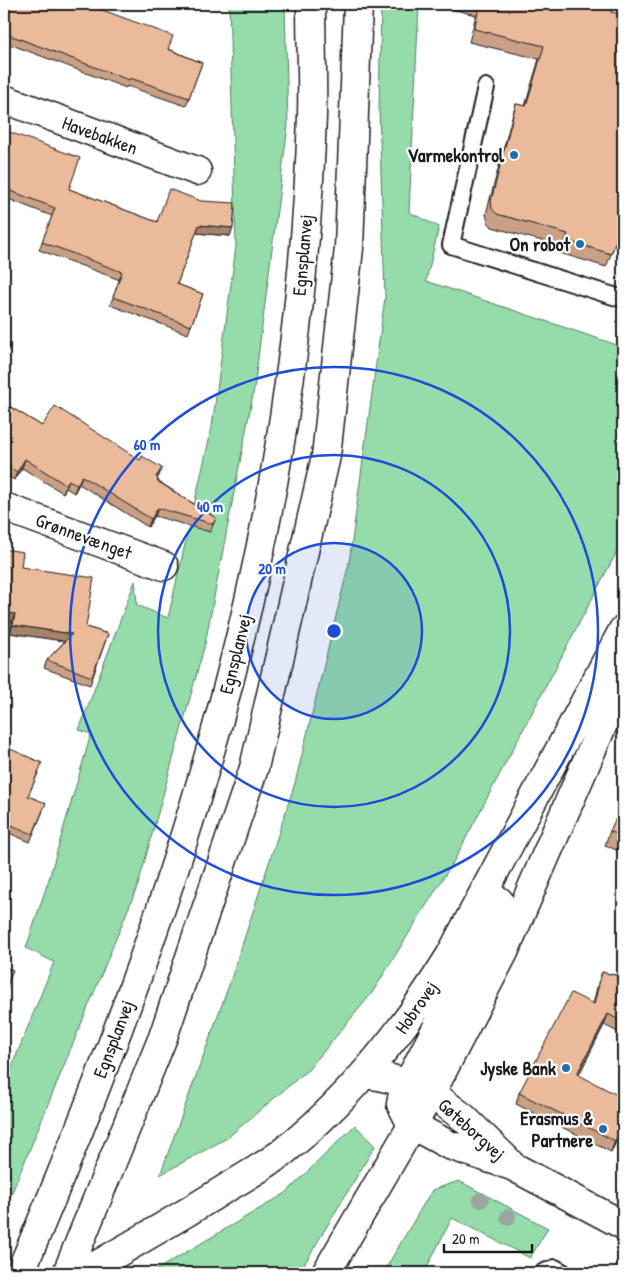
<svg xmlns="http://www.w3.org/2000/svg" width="627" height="1277" viewBox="0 0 627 1277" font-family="'Patrick Hand',sans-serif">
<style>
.green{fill:#94dcaa;stroke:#587c63}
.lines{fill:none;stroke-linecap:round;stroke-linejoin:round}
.lane-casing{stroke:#1c1c1c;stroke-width:20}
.street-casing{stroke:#1c1c1c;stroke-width:31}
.secondary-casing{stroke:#1c1c1c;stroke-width:31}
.lane{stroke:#fff;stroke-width:16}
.street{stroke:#fff;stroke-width:28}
.secondary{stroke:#fff;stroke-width:28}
.tree{fill:#99a79e}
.wall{fill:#c9a085;stroke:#1c1c1c}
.shaded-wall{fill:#a4826c;stroke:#1c1c1c}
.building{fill:#eaba9b;stroke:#1c1c1c}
.ring{fill:none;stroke:#1d4ed8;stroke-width:2.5}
.poi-dot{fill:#1f6fb2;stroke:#fff;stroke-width:2}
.labels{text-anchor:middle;stroke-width:4.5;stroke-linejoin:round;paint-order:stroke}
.street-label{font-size:19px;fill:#1c1c1c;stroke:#fff}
.poi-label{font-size:19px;font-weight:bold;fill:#1c1c1c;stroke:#fff;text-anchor:end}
.centre{fill:#1d4ed8;stroke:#fff;stroke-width:2.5}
.ring-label{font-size:15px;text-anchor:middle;font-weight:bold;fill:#1d4ed8;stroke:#fff;stroke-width:4.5;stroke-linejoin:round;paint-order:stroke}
</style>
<rect width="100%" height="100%" fill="#fff"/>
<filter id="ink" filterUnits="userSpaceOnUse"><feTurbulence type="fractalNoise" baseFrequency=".02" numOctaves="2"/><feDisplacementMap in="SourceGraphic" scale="10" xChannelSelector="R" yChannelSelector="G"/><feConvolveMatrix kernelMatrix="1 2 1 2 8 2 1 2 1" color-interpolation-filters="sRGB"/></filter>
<g filter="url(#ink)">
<path class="green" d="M 229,4 L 285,4 L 288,125 L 254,389 L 205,644 L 138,885 L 4,1212 L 4,1086 L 54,962 L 26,948 L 48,882 L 91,734 L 79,730 L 135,581 L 137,605 L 168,618 L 212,427 L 236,246 Z
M 381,4 L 419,4 L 409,212 L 439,227 L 426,281 L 623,347 L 623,540 L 455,859 L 372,993 L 309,1069 L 227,1138 L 160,1175 L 229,985 L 295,783 L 349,563 L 385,297 L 379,109 Z
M 355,1125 L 375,1146 L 299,1273 L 151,1273 L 286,1193 Z
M 459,1181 L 548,1228 L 530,1258 L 452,1218 L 424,1273 L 383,1273 L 432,1190 Z"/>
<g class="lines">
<g class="lane-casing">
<path id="lane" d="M 486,87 L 451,245 L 623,299
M 542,1273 L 555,1268 L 564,1273"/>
</g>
<g class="street-casing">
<path id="street" d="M 4,99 L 197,171
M 4,507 L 164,566
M 364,1074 C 388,1076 408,1083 429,1093"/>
</g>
<g class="secondary-casing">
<path id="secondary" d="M 499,901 L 470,964 L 403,1093 L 401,1104 L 412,1125 L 449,1145 L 512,1166 L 623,1225
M 431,1093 L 464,1118 L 508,1161
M 20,1273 C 107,1069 188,854 240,638 C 282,468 306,291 312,116 C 313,79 311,41 311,4
M 67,1273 L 163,1037 L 254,768 L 326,456 L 349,248 L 358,4
M 83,1273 C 130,1246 177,1219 223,1190 C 243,1178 265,1166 284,1151 C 352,1097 405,1029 450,956 L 623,630
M 326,1273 L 431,1093 L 504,952 L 623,678"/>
</g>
<use href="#lane" class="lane"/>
<use href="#street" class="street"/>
<use href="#secondary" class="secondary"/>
</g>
<g class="tree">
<circle cx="481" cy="1200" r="8"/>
<circle cx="508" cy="1217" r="8"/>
</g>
<path class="wall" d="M 4,4 L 67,5 L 97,8 L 169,49 L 202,63 L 186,106 L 127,86 L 126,88 L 4,42 Z
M 448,4 L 613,4 L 611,12 L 617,88 L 623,224 L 606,267 L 560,253 L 563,247 L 492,227 L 488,222 L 486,214 L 512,117 L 516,104 L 525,106 L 539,59 L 469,42 L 476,15 L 447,8 Z
M 4,130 L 69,189 L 157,222 L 230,236 L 196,233 L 177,284 L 203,294 L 188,334 L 110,305 L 120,280 L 39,250 L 52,216 L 8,199 Z
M 4,399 L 4,403 L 42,426 L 159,476 L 157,478 L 158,479 L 158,481 L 216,518 L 210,532 L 155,516 L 148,527 L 79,484 L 74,493 L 66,488 L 63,493 L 22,468 L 14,480 L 4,474 Z
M 4,549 L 21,567 L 86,627 L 108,634 L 90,685 L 44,668 L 47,660 L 65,641 L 10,633 L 12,622 L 4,621 Z
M 4,741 L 7,747 L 39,771 L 28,796 L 43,811 L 30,842 L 4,831 Z
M 623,804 L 623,853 L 605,845 L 610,831 Z
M 602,972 L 623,977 L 623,1031 L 622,1034 L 604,1025 L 579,1074 L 623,1128 L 611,1152 L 516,1104 L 519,1093 L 593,1004 L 598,983 Z"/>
<path class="shaded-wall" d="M 199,225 L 233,228 L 230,236 L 196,233 Z
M 10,345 L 7,353 L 4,359 L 4,355 Z
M 25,459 L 22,468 L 14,480 L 17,472 Z
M 162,468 L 159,476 L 153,486 L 156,477 Z
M 82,476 L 79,484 L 74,493 L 77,485 Z
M 69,480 L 66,488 L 63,493 L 66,485 Z
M 158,508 L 155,516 L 148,527 L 151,519 Z
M 4,613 L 15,614 L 12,622 L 4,621 Z
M 13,625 L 72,634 L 69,642 L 10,633 Z
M 608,1014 L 604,1025 L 574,1085 L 577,1074 Z
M 623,1125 L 623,1128 L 611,1152 L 615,1141 Z"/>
<path class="building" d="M 4,4 L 63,4 L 67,5 L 67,4 L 98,4 L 97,8 L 173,36 L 168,49 L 202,63 L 189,98 L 130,78 L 129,80 L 4,33 Z
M 480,4 L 613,4 L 611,12 L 623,15 L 623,68 L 617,88 L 623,91 L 623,222 L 611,254 L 565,240 L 568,234 L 497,214 L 492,209 L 491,201 L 516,104 L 526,106 L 544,46 L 474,29 Z
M 4,130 L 80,158 L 69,189 L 157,222 L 169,189 L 201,201 L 235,203 L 233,228 L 199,225 L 177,284 L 203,294 L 191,326 L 113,297 L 122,272 L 42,242 L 55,208 L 11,191 L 4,211 Z
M 4,341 L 10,345 L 4,355 Z
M 4,399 L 5,400 L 4,403 L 42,426 L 55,406 L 140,460 L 142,456 L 162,468 L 156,477 L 158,479 L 157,481 L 216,518 L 213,524 L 158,508 L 151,519 L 82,476 L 77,485 L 69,480 L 66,485 L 25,459 L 17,472 L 4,464 Z
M 4,549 L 23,552 L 21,567 L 94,578 L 86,627 L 108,634 L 92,677 L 47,660 L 72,634 L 13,625 L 15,614 L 4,613 Z
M 4,741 L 8,743 L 6,747 L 42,763 L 28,796 L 46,803 L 33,834 L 4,822 Z
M 623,804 L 623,837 L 610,831 Z
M 4,967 L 13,970 L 4,995 Z
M 602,972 L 623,977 L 623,1022 L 608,1014 L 577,1074 L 623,1098 L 623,1125 L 615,1141 L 519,1093 L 571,993 L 594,1004 Z"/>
</g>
<circle cx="334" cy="631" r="88" fill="#1d4ed8" fill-opacity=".12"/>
<g class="ring">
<circle cx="334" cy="631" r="88"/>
<circle cx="334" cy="631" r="176"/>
<circle cx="334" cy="631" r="264"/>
</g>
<g class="poi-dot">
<circle cx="514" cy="155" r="5"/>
<circle cx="580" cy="244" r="5"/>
<circle cx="566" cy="1068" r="5"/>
<circle cx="603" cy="1129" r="5"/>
</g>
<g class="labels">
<g class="street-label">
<text transform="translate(100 135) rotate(20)" y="7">Havebakken</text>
<text transform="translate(302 255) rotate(-85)" y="7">Egnsplanvej</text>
<text transform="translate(84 536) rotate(20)" y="7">Grønnevænget</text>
<text transform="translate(235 654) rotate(-76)" y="7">Egnsplanvej</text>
<text transform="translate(416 1007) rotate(-55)" y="7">Hobrovej</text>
<text transform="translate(113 1039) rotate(-69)" y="7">Egnsplanvej</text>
<text transform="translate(472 1129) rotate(42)" y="7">Gøteborgvej</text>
</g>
<g class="poi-label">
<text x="504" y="162">Varmekontrol</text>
<text x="570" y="251">On robot</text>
<text x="556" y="1075">Jyske Bank</text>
<text x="593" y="1125">Erasmus &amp;<tspan x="593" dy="22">Partnere</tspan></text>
</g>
</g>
<circle cx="334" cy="631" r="8" class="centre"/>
<g class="ring-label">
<text x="147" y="450">60 m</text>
<text x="210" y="512">40 m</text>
<text x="272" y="574">20 m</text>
</g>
<rect width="627" height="1277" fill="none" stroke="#fff" stroke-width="20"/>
<rect x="10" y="10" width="607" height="1257" fill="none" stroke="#1c1c1c" stroke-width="2" filter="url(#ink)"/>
<path d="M444 1244v8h88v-8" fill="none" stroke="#1c1c1c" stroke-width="2.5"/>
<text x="452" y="1244" font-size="15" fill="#1c1c1c" stroke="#ffffff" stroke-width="4" paint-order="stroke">20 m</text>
</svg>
